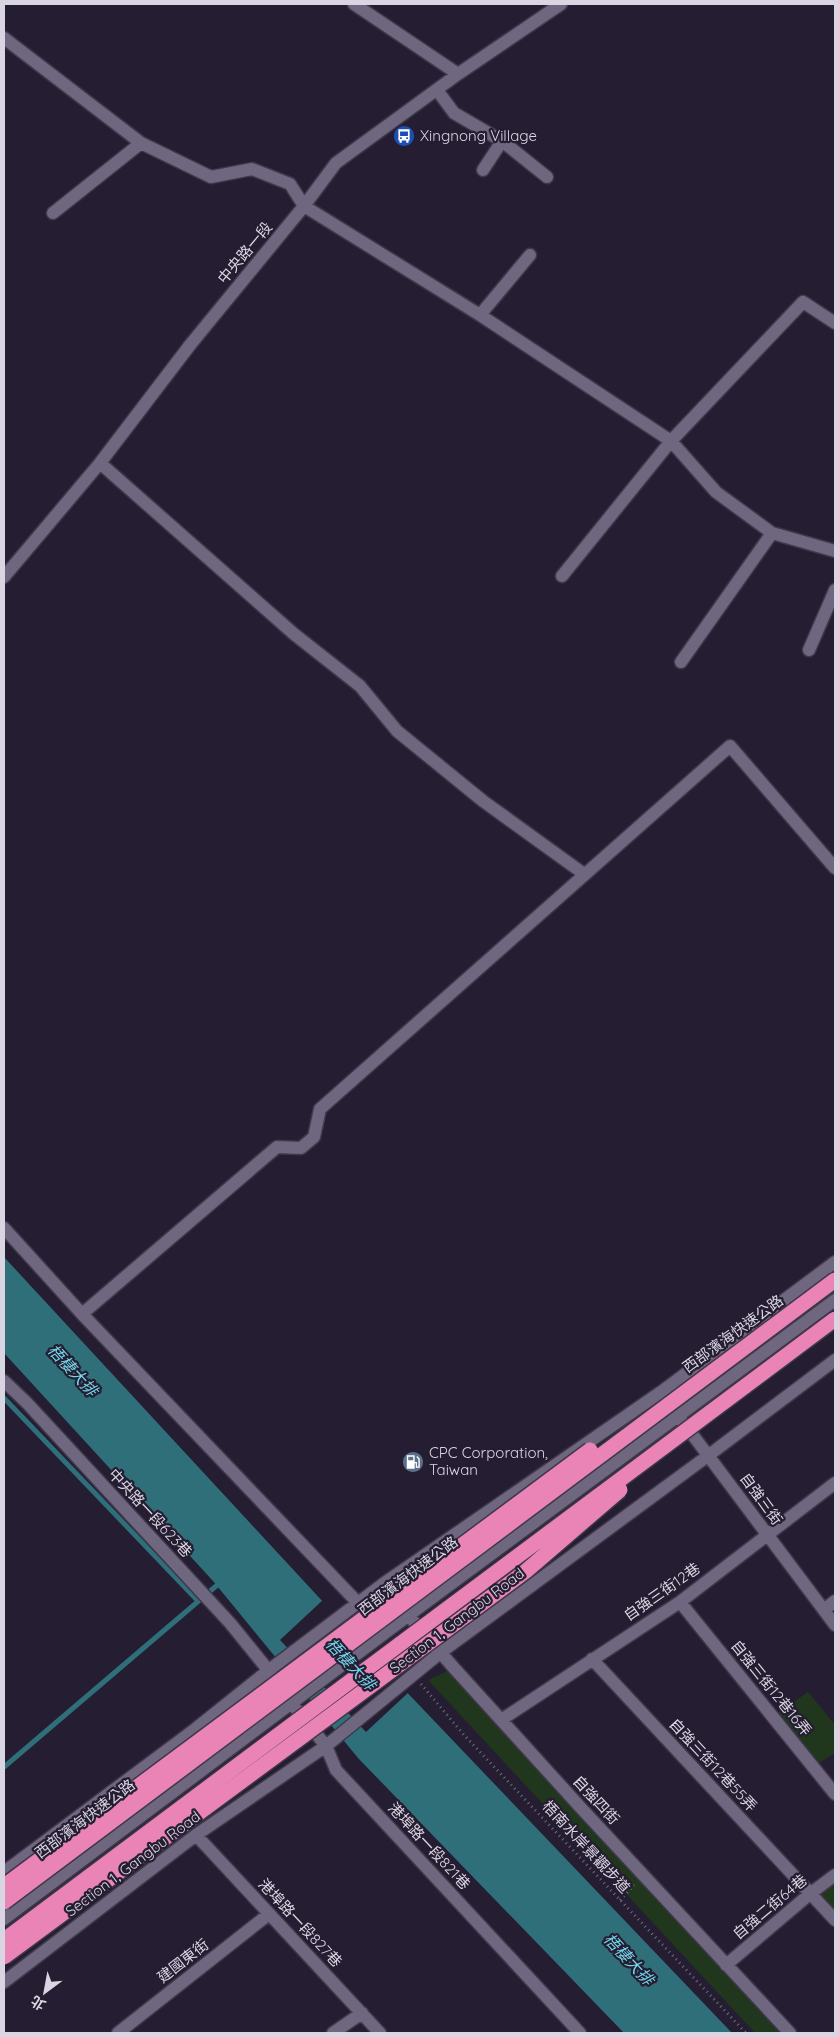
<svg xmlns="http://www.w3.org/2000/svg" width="839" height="2037" viewBox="0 0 839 2037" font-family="Quicksand,'Noto Sans TC',sans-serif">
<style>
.green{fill:#20371e}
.water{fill:#2f6f7a}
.pier{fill:#251d31}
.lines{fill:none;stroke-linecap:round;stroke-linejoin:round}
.stream{stroke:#2f6f7a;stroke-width:5}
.minor-casing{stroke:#3f3849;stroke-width:15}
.path{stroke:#746d7f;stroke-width:3;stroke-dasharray:1 4;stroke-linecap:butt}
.minor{stroke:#6f667f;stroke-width:12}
.highway-bridge-casing{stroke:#3f3849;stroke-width:18;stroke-linecap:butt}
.highway-bridge{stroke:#ea83b6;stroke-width:15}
.labels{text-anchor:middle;stroke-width:4.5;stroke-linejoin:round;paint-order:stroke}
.poi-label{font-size:15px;fill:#dad5e3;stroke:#251d31;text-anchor:start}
.street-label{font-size:15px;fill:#dad5e3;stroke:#251d31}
.water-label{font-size:16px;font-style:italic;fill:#73d6e9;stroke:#251d31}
</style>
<rect width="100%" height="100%" fill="#251d31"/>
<path class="green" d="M 454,1668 L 787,2033 L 755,2033 L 428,1680 Z
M 808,1692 L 835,1725 L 835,1753 L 813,1767 L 773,1716 Z
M 835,1875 L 835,1920 L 811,1893 Z"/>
<path class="water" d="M 4,1257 L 399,1684 L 732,2033 L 624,2033 L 358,1758 L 213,1581 L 4,1353 Z"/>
<path class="pier" d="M 324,1599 L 410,1691 L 366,1732 L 280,1640 Z"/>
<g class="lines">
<path class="stream" d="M 4,1398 L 198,1601
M 4,1767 L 222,1581"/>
<g class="minor-casing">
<path id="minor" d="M 354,4 L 458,74
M 4,38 L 141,143 L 211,177 L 252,169 L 290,184 L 304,206 L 480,315 L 671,441 L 716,492 L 772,533 L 835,551
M 437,90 L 454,113 L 502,141 L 547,177
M 483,170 L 502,141
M 53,213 L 141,143
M 480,315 L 530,255
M 100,463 L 294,634 L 360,686 L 397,731 L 483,801 L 584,874
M 562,576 L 671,441 L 803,302 L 835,323
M 4,577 L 100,463 L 190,345 L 304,206 L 336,163 L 458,74 L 561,4
M 809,650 L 835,590
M 681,662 L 772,533
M 4,1228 L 82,1314 L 359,1604
M 82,1314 L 277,1147 L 301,1148 L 314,1137 L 320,1109 L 730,746 L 835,868
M 4,1381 L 27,1403 L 230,1623 L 273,1676
M 683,1422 L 835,1625
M 680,1602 L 835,1794
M 824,1610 L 835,1601
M 414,1622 L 454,1668 L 581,1808 L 790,2033
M 592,1659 L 835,1920
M 296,1709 L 326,1746 L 336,1770 L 580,2033
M 501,1720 L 680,1602 L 835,1483
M 196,1835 L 380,2033
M 4,1872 L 194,1730 L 269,1670 L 383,1584 L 661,1392 L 835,1262
M 4,1919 L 409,1615 L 835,1300
M 726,1965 L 811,1893 L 835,1875
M 4,1982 L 196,1835 L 326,1746 L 440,1653 L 709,1455 L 835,1360
M 118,2033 L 269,1914
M 333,2033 L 362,2013"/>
</g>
<path class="path" d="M 421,1684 L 464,1735 L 746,2033
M 620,1900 L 634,1885"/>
<use href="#minor" class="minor"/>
<g class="highway-bridge-casing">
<path id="highway-bridge" d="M 4,1886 L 590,1450
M 4,1902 L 835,1280
M 4,1940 L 835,1319
M 4,1957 L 526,1571 L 620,1490"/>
</g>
<use href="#highway-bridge" class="highway-bridge"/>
</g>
<defs>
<g id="bus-disc" transform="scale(1.125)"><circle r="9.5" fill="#1a4fb4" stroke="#251d31"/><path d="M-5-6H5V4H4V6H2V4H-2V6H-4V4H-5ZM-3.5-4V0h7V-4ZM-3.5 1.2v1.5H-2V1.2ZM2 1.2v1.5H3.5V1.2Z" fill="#fff"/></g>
<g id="fuel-disc" transform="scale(1.125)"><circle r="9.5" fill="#5c6f8a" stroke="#251d31"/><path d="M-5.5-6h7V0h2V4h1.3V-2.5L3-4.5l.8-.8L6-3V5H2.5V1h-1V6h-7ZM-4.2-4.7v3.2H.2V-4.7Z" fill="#fff"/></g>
</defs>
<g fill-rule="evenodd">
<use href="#bus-disc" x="404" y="136"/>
<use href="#fuel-disc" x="413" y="1462"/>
</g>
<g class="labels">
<g class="poi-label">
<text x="420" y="141">Xingnong Village</text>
<text x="429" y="1458">CPC Corporation,<tspan x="429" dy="17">Taiwan</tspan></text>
</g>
<g class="street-label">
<text transform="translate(245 253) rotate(-50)" y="5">中央路一段</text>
<text transform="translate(733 1334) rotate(-36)" y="5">西部濱海快速公路</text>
<text transform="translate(761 1499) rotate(54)" y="5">自強三街</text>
<text transform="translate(150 1513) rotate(47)" y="5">中央路一段623巷</text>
<text transform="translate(408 1576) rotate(-37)" y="5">西部濱海快速公路</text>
<text transform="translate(662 1592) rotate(-35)" y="5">自強三街12巷</text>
<text transform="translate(457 1621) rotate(-37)" y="5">Section 1, Gangbu Road</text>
<text transform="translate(771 1688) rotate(51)" y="5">自強三街12巷16弄</text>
<text transform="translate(713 1765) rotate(47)" y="5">自強三街12巷55弄</text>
<text transform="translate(596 1800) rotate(47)" y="5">自強四街</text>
<text transform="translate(85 1819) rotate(-37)" y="5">西部濱海快速公路</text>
<text transform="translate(429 1846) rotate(47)" y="5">港埠路一段821巷</text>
<text transform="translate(586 1847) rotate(47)" y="5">梧南水岸景觀步道</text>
<text transform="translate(133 1864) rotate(-37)" y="5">Section 1, Gangbu Road</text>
<text transform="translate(770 1907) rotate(-40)" y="5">自強二街64巷</text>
<text transform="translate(300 1923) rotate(47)" y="5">港埠路一段827巷</text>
<text transform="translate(183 1961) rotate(-38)" y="5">建國東街</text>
</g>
<g class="water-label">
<text transform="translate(73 1370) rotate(47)" y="6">梧棲大排</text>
<text transform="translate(351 1664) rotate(47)" y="6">梧棲大排</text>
<text transform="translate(629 1959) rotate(47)" y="6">梧棲大排</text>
</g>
</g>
<rect width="839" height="2037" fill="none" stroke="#dad5e3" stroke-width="10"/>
<g transform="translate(45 1992) rotate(212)" stroke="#251d31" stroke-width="4" paint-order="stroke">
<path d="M0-4L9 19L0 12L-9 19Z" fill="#dad5e3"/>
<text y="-8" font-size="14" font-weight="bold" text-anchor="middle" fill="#dad5e3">北</text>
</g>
</svg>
